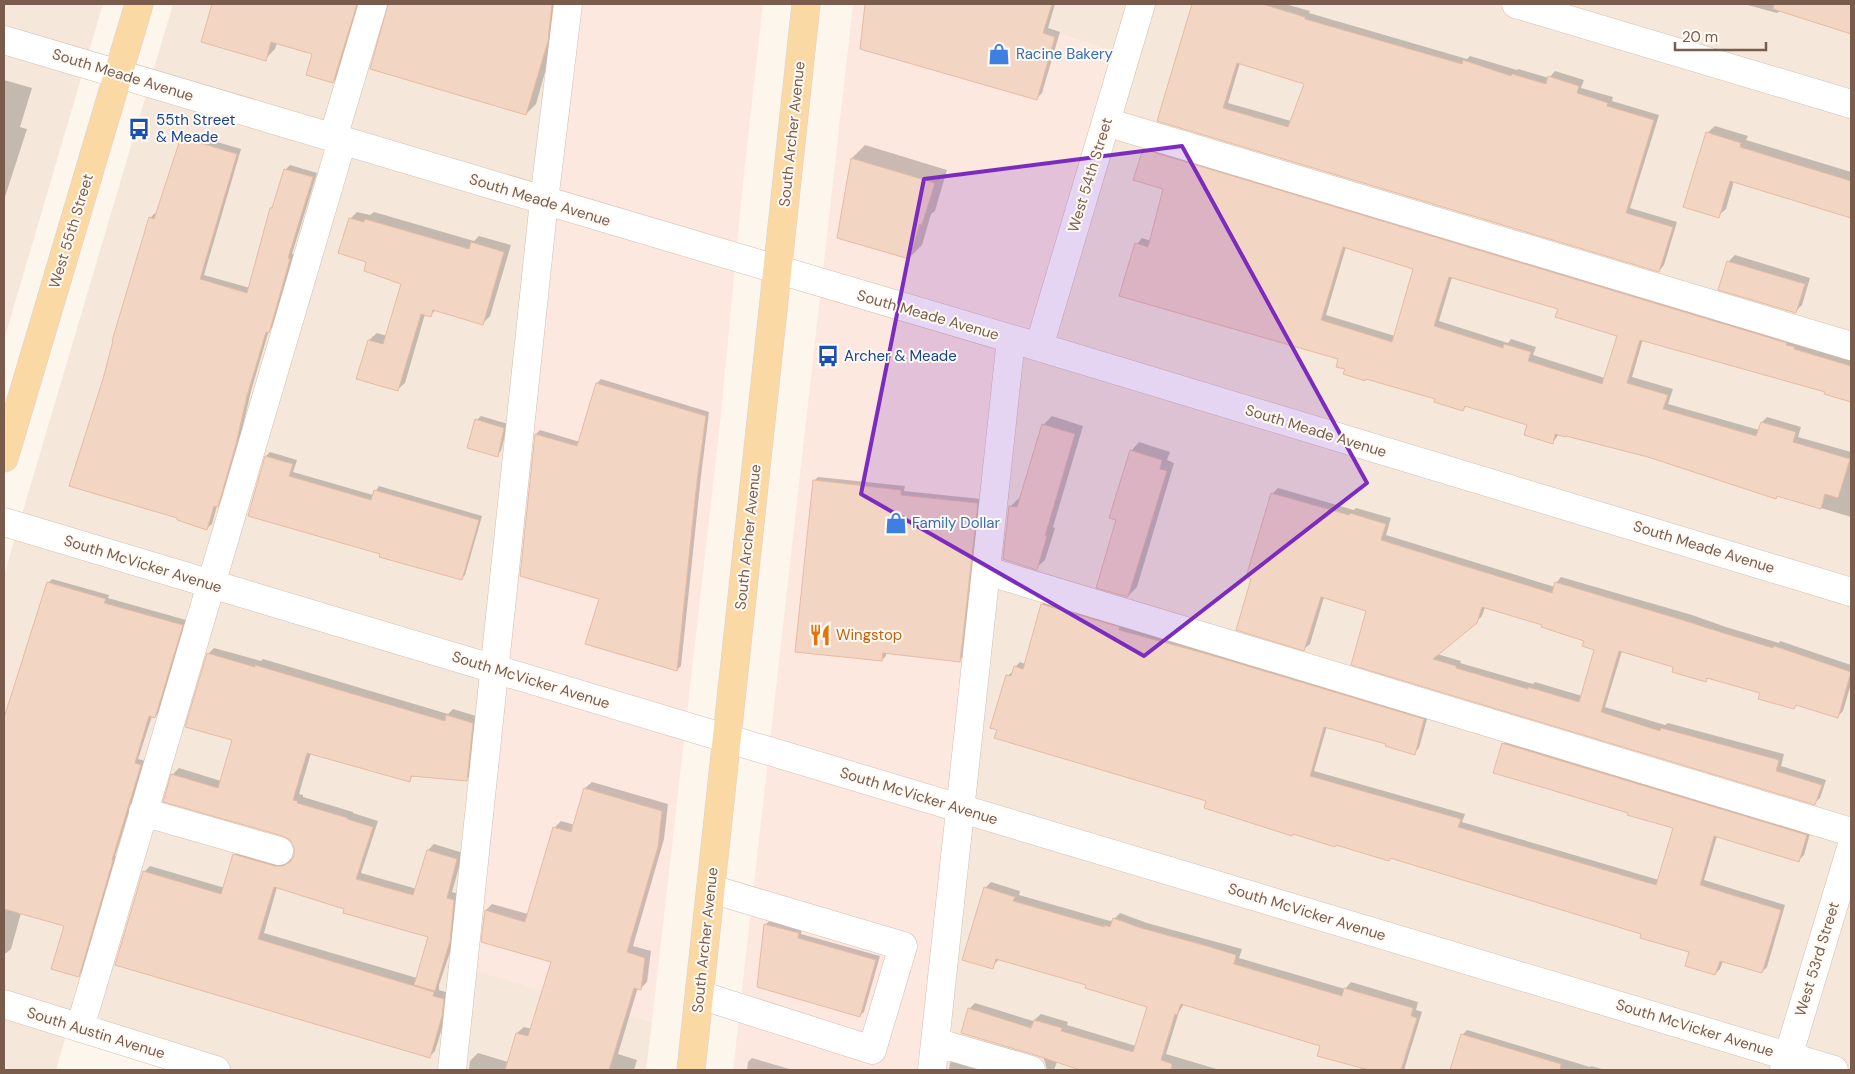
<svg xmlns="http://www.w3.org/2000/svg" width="1855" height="1074" viewBox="0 0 1855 1074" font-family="'DM Sans',sans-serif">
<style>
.residential{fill:#f5e8da}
.commercial{fill:#fde8e0}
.shadow{fill:#0003;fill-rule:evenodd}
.building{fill:#f3d5c3;stroke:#e6bba3;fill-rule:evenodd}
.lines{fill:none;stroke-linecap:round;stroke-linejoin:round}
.minor-casing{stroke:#d1beb0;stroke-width:29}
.major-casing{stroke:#dad1cd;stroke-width:29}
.minor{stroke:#fff;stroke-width:28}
.major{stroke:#fbd9a5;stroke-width:28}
.marked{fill:#7b2cbf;fill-opacity:0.2;stroke:#7b2cbf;stroke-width:4;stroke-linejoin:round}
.labels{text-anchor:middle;stroke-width:4;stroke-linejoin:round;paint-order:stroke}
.shop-label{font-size:15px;fill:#366cbe;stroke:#fffaf3;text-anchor:start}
.street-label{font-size:15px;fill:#7a5c4d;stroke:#fffaf3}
.transit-label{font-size:15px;fill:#164399;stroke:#fffaf3;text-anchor:start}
.food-label{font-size:15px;fill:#c56008;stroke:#fffaf3;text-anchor:start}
</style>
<rect width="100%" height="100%" fill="#fdf6ec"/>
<path class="residential" d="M 4,4 L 103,4 L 4,340 Z
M 173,4 L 564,4 L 459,965 L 652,1022 L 646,1070 L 233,1070 L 70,1021 L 56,1070 L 4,1070 L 4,575 Z
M 1014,4 L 1851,4 L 1851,1070 L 927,1070 L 1004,347 L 1117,52 L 1009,19 Z"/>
<path class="commercial" d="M 564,4 L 763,4 L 743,182 L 721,415 L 652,1022 L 459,966 Z
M 853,4 L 1014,4 L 1009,19 L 1117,52 L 1027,353 L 1005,347 L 927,1070 L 733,1070 Z"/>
<path class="shadow" d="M 214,4 L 363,4 L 343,72 L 333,82 L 313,53 L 277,43 L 275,49 L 265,59 L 203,41 Z
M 389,4 L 561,4 L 557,30 L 536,104 L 526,114 L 389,8 Z
M 606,4 L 624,4 L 623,5 Z
M 867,4 L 1055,4 L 1048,28 L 1060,32 L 1042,93 L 1037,98 L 861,48 Z
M 1194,4 L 1285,4 L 1310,11 L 1309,13 L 1467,59 L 1470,56 L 1517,70 L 1518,69 L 1549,78 L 1555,71 L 1584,80 L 1581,88 L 1613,97 L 1612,101 L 1659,115 L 1630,208 L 1677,222 L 1664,265 L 1659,271 L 1159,120 ZM 1240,63 L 1306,83 L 1291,121 L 1228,103 Z
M 1744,4 L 1851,4 L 1851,32 L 1780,11 L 1777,13 Z
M 4,80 L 32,88 L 20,127 L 27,129 L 4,200 Z
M 1715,126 L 1748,136 L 1746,140 L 1851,172 L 1851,217 L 1734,181 L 1726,209 L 1718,216 L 1707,133 Z
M 187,133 L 241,149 L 204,275 L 250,288 L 271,208 L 274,206 L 285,170 L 290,165 L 317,173 L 292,254 L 294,254 L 273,327 L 269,330 L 251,391 L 240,438 L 222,501 L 217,506 L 212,524 L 207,528 L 104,380 L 150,218 L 155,213 L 157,214 L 182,138 Z
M 865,145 L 947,170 L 935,211 L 931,214 L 922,245 L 909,258 L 838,237 L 852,158 Z
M 1150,145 L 1851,360 L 1851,401 L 1826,393 L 1826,391 L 1643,339 L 1632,377 L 1673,389 L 1668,404 L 1759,430 L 1762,422 L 1767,417 L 1801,427 L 1798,437 L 1851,452 L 1851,517 L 1778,495 L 1776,497 L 1649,456 L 1559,434 L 1553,442 L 1529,424 L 1467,405 L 1463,410 L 1437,399 L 1346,368 L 1340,358 L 1137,244 L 1142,238 L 1151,241 L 1165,188 L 1144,150 ZM 1346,247 L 1414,268 L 1395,336 L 1326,315 ZM 1452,277 L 1559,308 L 1618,336 L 1605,378 L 1533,355 L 1536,347 L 1511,339 L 1508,343 L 1439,321 Z
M 357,212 L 370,215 L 374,212 L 474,241 L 479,236 L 511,245 L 490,316 L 483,323 L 436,310 L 430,315 L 425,314 L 405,383 L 397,390 L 358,378 L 369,340 L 377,333 L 387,336 L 403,283 L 367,261 L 350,219 Z
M 1735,255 L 1810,278 L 1802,305 L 1795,312 L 1728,262 Z
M 601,379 L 709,412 L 701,476 L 681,666 L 677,670 L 536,434 L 540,430 L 580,442 L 597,383 Z
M 481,416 L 508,424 L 501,451 L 497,455 L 477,420 Z
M 1052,416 L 1083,426 L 1053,527 L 1055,528 L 1045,560 L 1036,568 L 1010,507 L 1019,498 L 1021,498 L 1043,425 Z
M 1139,442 L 1170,452 L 1167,460 L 1174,463 L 1137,587 L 1128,596 L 1118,519 L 1131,451 Z
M 270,452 L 297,460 L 293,472 L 373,495 L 379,486 L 482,516 L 465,575 L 461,579 L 382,554 L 249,515 L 266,456 Z
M 818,477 L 905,486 L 904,491 L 981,499 L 964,656 L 960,660 L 886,652 L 886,656 L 882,660 L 814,481 Z
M 1278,488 L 1354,510 L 1356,508 L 1391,518 L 1386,535 L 1555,587 L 1556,583 L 1561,577 L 1692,615 L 1726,627 L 1779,643 L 1780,641 L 1851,665 L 1851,684 L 1843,711 L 1838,716 L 1798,704 L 1794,708 L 1761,692 L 1709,677 L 1705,681 L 1675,666 L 1622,651 L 1605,707 L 1665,725 L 1668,723 L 1784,754 L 1781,766 L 1826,780 L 1820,798 L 1814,803 L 1352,664 L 1368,610 L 1324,597 L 1310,644 L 1304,649 L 1253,578 L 1272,494 ZM 1485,607 L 1543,624 L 1585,640 L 1596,649 L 1582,696 L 1535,682 L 1533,684 L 1460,663 L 1461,661 L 1437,654 L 1476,622 L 1482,616 Z
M 52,579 L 109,595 L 108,598 L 186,620 L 159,712 L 155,717 L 152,716 L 138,759 L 145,761 L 115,856 L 117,856 L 83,971 L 78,976 L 65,925 L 21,913 L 11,949 L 6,953 L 4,953 L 4,723 L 48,583 Z
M 1047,599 L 1428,715 L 1419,748 L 1414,753 L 1387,743 L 1327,726 L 1314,771 L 1465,814 L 1462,822 L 1659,880 L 1675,828 L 1629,812 L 1503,744 L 1508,739 L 1811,830 L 1804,855 L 1799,860 L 1717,836 L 1704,880 L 1785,905 L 1767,967 L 1762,972 L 1723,961 L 1720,969 L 1715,974 L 1690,952 L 1643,933 L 1391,857 L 1389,859 L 1207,800 L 1007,676 L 1014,671 L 1015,667 L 1020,662 L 1025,664 L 1042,604 Z
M 214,648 L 261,661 L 263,659 L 448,714 L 453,709 L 479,717 L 473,773 L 466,779 L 414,775 L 409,780 L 311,753 L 299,794 L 303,795 L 303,797 L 353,812 L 353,813 L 378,821 L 361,873 L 417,889 L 428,850 L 434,844 L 463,853 L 452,892 L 460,894 L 456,934 L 439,985 L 439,990 L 449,993 L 448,1009 L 435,1051 L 429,1057 L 144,872 L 150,866 L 225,888 L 234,855 L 241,848 L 282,860 L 290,860 L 295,855 L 295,846 L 291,840 L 172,775 L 179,768 L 221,781 L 234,740 L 208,654 ZM 277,887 L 429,936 L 417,978 L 264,933 Z
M 592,782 L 668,804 L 664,839 L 633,946 L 651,951 L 647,982 L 641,988 L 638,987 L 618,1054 L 637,1060 L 634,1070 L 469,1070 L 470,1061 L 478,1053 L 508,1062 L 517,1033 L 524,1027 L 532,1029 L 553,962 L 483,941 L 486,910 L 492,904 L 528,914 L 554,828 L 561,821 L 575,825 L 585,788 Z
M 991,882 L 1020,891 L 1019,895 L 1110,921 L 1113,920 L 1120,913 L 1147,923 L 1213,941 L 1242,949 L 1239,958 L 1345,989 L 1351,982 L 1418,1002 L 1416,1010 L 1422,1012 L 1404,1070 L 1361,1070 L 1362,1067 L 1321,1045 L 1184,1004 L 1179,1012 L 1166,1054 L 1220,1070 L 1084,1070 L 1057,1062 L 1054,1070 L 1047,1070 L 1044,1059 L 969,1009 L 975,1003 L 1033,1021 L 1041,1014 L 1068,1022 L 1067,1025 L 1136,1046 L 1148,1006 L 1088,984 L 999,959 L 992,967 L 985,888 Z
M 770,920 L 802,929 L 801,934 L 880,956 L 864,1012 L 859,1016 L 766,924 Z
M 1467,1030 L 1590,1067 L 1591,1066 L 1606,1070 L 1451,1070 L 1462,1035 Z
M 956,1057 L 1002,1070 L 949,1070 L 950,1063 Z
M 752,1058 L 793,1070 L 747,1070 L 748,1062 Z"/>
<path class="building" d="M 212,4 L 357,4 L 333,83 L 306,75 L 312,54 L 271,42 L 266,61 L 201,42 Z
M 388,4 L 552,4 L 548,41 L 526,115 L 370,69 Z
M 865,4 L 1052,4 L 1043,33 L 1055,37 L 1037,100 L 860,49 Z
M 1192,4 L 1262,4 L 1305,17 L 1305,19 L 1462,64 L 1463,60 L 1511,76 L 1512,74 L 1546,84 L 1548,76 L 1579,86 L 1577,93 L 1608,103 L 1607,106 L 1654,120 L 1626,213 L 1673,227 L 1659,272 L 1157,121 ZM 1237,63 L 1304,84 L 1288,127 L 1223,108 Z
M 1774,4 L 1851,4 L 1851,34 L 1773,9 Z
M 1706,132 L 1741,143 L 1740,147 L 1851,181 L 1851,218 L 1730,181 L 1719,218 L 1683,207 Z
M 181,137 L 237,154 L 200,279 L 247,293 L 270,208 L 272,208 L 284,169 L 313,177 L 288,258 L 290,259 L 269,333 L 266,332 L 247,396 L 236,444 L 218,507 L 214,506 L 207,530 L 177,520 L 177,518 L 69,486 L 103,379 L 113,341 L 112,341 L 149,217 L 154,219 Z
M 1143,149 L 1787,343 L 1786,345 L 1795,347 L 1794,349 L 1851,366 L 1851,402 L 1824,394 L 1825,392 L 1640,340 L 1627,383 L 1668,395 L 1663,409 L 1756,436 L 1761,422 L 1796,432 L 1793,442 L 1850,459 L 1838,498 L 1825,494 L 1821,509 L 1777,496 L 1776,499 L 1648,457 L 1566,436 L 1565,437 L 1555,434 L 1553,444 L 1524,435 L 1527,425 L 1465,406 L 1463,411 L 1434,402 L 1435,399 L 1366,379 L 1365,381 L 1343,374 L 1345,369 L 1336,367 L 1338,359 L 1119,296 L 1135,243 L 1148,247 L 1163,189 L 1133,180 ZM 1343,247 L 1413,269 L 1392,342 L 1321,320 ZM 1449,277 L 1558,309 L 1555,317 L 1617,336 L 1602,384 L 1528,361 L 1531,352 L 1504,344 L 1503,348 L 1434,326 Z
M 851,158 L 935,183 L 922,225 L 920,224 L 909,259 L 837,238 Z
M 349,218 L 364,222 L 365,219 L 469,249 L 471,242 L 504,252 L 483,325 L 433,310 L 431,317 L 421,314 L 398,391 L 356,379 L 368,340 L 383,344 L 401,284 L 364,271 L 366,262 L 338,253 Z
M 1727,261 L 1805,284 L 1796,313 L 1718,290 Z
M 596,383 L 706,416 L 697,481 L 677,671 L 585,644 L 599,599 L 520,576 L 535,434 L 577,446 Z
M 475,419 L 504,428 L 498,457 L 467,448 Z
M 1042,424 L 1075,434 L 1045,536 L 1047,536 L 1037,570 L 1003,559 L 1009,506 L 1017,507 Z
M 1130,450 L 1162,460 L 1160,469 L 1167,471 L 1128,597 L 1096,588 L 1116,520 L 1109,518 Z
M 265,456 L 293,464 L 289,476 L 371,500 L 374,490 L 479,520 L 462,580 L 379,557 L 380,554 L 248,516 Z
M 813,480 L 901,490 L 901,495 L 978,503 L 960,662 L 883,653 L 882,661 L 795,652 Z
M 1271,493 L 1349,515 L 1350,513 L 1386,524 L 1381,540 L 1458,564 L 1552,593 L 1555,582 L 1686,621 L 1720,632 L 1773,648 L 1774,646 L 1851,672 L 1838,718 L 1796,705 L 1794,709 L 1758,699 L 1760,693 L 1707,678 L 1706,682 L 1672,672 L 1673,667 L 1619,651 L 1601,712 L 1660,731 L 1661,728 L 1779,760 L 1776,771 L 1822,785 L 1815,805 L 1351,665 L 1366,611 L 1321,597 L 1304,651 L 1236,630 L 1251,579 L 1246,577 ZM 1482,607 L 1542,625 L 1541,627 L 1584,641 L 1582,646 L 1594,650 L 1579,702 L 1528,687 L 1528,689 L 1456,668 L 1456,666 L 1433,659 L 1477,623 Z
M 47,582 L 106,599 L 104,603 L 183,625 L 155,718 L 149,716 L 135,763 L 141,765 L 112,860 L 113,860 L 79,977 L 51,969 L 64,926 L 4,909 L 4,718 Z
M 1041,604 L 1120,627 L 1119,630 L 1207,654 L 1424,719 L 1415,755 L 1385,746 L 1386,744 L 1324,727 L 1310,776 L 1461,819 L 1458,827 L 1656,885 L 1673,828 L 1627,815 L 1628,813 L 1548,789 L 1493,773 L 1502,743 L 1807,835 L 1799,862 L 1714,836 L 1700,885 L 1781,910 L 1762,973 L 1720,961 L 1715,975 L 1685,966 L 1689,952 L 1640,938 L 1641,934 L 1390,858 L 1389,861 L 1336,845 L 1335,847 L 1293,834 L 1292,836 L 1204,808 L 1206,801 L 994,738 L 997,730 L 990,728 L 1006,675 L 1011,676 L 1014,666 L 1023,669 Z
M 207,653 L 255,667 L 255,665 L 445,721 L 446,715 L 473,723 L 467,781 L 411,776 L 410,782 L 307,753 L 293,800 L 298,801 L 297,803 L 348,818 L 347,819 L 373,827 L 356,879 L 413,895 L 427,850 L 457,859 L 447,898 L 454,900 L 450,941 L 435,991 L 414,985 L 428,937 L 343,913 L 344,909 L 274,887 L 258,939 L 434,992 L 433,996 L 444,999 L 442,1016 L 430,1058 L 115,965 L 143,871 L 221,894 L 233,854 L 275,866 L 283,866 L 290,862 L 294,856 L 294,847 L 290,840 L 283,836 L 163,802 L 171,774 L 218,788 L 232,740 L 185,727 Z
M 584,788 L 662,811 L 658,847 L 627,952 L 645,958 L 641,990 L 634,988 L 609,1070 L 505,1070 L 516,1033 L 528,1036 L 551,962 L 481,942 L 485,910 L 525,922 L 553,827 L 571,832 Z
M 984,887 L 1015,897 L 1013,901 L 1104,927 L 1104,925 L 1110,927 L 1113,918 L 1141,928 L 1207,946 L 1236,955 L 1234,964 L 1342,996 L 1344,988 L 1413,1008 L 1411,1016 L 1417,1018 L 1401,1070 L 1369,1070 L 1317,1056 L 1320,1046 L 1181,1004 L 1177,1015 L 1175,1014 L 1161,1060 L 1172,1064 L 1171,1070 L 1080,1070 L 1035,1055 L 961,1033 L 968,1008 L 1031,1028 L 1034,1020 L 1062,1028 L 1061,1031 L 1133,1052 L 1147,1007 L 1085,988 L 1086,985 L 996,959 L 993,969 L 962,960 Z
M 764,924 L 799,933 L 798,938 L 876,960 L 860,1017 L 757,987 Z
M 1461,1034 L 1561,1064 L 1560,1070 L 1450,1070 Z"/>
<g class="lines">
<g class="minor-casing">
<path id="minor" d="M 1516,4 L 1851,104
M 4,40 L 1039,347 L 1851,592
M 1106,122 L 1851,346
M 333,138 L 373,4
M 1039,347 L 1141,4
M 4,522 L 1834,1070
M 987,571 L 1851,832
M 143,812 L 279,851
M 700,995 L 872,1050 L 903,946 L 711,889
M 4,1004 L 216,1070
M 80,1028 L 342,141
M 935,1042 L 1031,1070
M 452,1070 L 544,201 L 568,4
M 932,1070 L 1011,339
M 1784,1070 L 1851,848"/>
</g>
<g class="major-casing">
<path id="major" d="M 4,458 L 139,4
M 691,1070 L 806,4"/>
</g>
<use href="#minor" class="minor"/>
<use href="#major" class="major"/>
</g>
<path class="marked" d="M 1182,146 L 1367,483 L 1144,656 L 861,494 L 924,179 Z"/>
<defs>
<g id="shop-bare" transform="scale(1.725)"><path d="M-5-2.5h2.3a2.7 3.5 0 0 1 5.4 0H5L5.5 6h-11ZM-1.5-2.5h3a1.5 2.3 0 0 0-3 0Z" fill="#3f7fe0" stroke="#fffaf3" stroke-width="2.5" paint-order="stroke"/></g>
<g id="bus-bare" transform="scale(1.725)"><path d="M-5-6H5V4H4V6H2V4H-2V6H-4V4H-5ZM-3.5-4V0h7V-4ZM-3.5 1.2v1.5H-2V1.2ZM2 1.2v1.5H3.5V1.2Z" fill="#1a4fb4" stroke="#fffaf3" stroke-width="2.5" paint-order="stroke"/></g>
<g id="restaurant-bare" transform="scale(1.725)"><path d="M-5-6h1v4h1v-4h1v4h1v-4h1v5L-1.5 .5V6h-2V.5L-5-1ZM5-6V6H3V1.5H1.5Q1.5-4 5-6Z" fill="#e8710a" stroke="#fffaf3" stroke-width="2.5" paint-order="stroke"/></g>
</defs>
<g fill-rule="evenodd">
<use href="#shop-bare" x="999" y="54"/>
<use href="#bus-bare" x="139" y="129"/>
<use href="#bus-bare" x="828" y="356"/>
<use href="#shop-bare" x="896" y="523"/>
<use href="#restaurant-bare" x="820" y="635"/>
</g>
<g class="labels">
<g class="shop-label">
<text x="1016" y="59">Racine Bakery</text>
<text x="912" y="528">Family Dollar</text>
</g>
<g class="street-label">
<text transform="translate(123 75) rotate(17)" y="5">South Meade Avenue</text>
<text transform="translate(792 134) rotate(-84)" y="5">South Archer Avenue</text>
<text transform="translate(1090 175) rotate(-73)" y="5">West 54th Street</text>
<text transform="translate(540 200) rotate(17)" y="5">South Meade Avenue</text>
<text transform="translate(71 231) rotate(-73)" y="5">West 55th Street</text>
<text transform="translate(928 315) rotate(16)" y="5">South Meade Avenue</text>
<text transform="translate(1316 431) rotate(17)" y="5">South Meade Avenue</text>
<text transform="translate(748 537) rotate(-84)" y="5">South Archer Avenue</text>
<text transform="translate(1704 547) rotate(17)" y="5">South Meade Avenue</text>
<text transform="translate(143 564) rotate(17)" y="5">South McVicker Avenue</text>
<text transform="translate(531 680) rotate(17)" y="5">South McVicker Avenue</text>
<text transform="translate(919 796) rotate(17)" y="5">South McVicker Avenue</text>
<text transform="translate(1307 912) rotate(17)" y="5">South McVicker Avenue</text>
<text transform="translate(705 940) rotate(-84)" y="5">South Archer Avenue</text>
<text transform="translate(1817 959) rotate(-73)" y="5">West 53rd Street</text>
<text transform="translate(1695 1028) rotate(17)" y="5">South McVicker Avenue</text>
<text transform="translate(96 1033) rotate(17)" y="5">South Austin Avenue</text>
</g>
<g class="transit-label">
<text x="156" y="125">55th Street<tspan x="156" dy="17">&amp; Meade</tspan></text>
<text x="844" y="361">Archer &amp; Meade</text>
</g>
<g class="food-label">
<text x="836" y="640">Wingstop</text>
</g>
</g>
<rect width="1855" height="1074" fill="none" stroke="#7a5c4d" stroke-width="10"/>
<path d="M1675 42v8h91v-8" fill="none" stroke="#7a5c4d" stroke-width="2.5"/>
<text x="1682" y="42" font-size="15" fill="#7a5c4d" stroke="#fffaf3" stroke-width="4" paint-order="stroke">20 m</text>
</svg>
